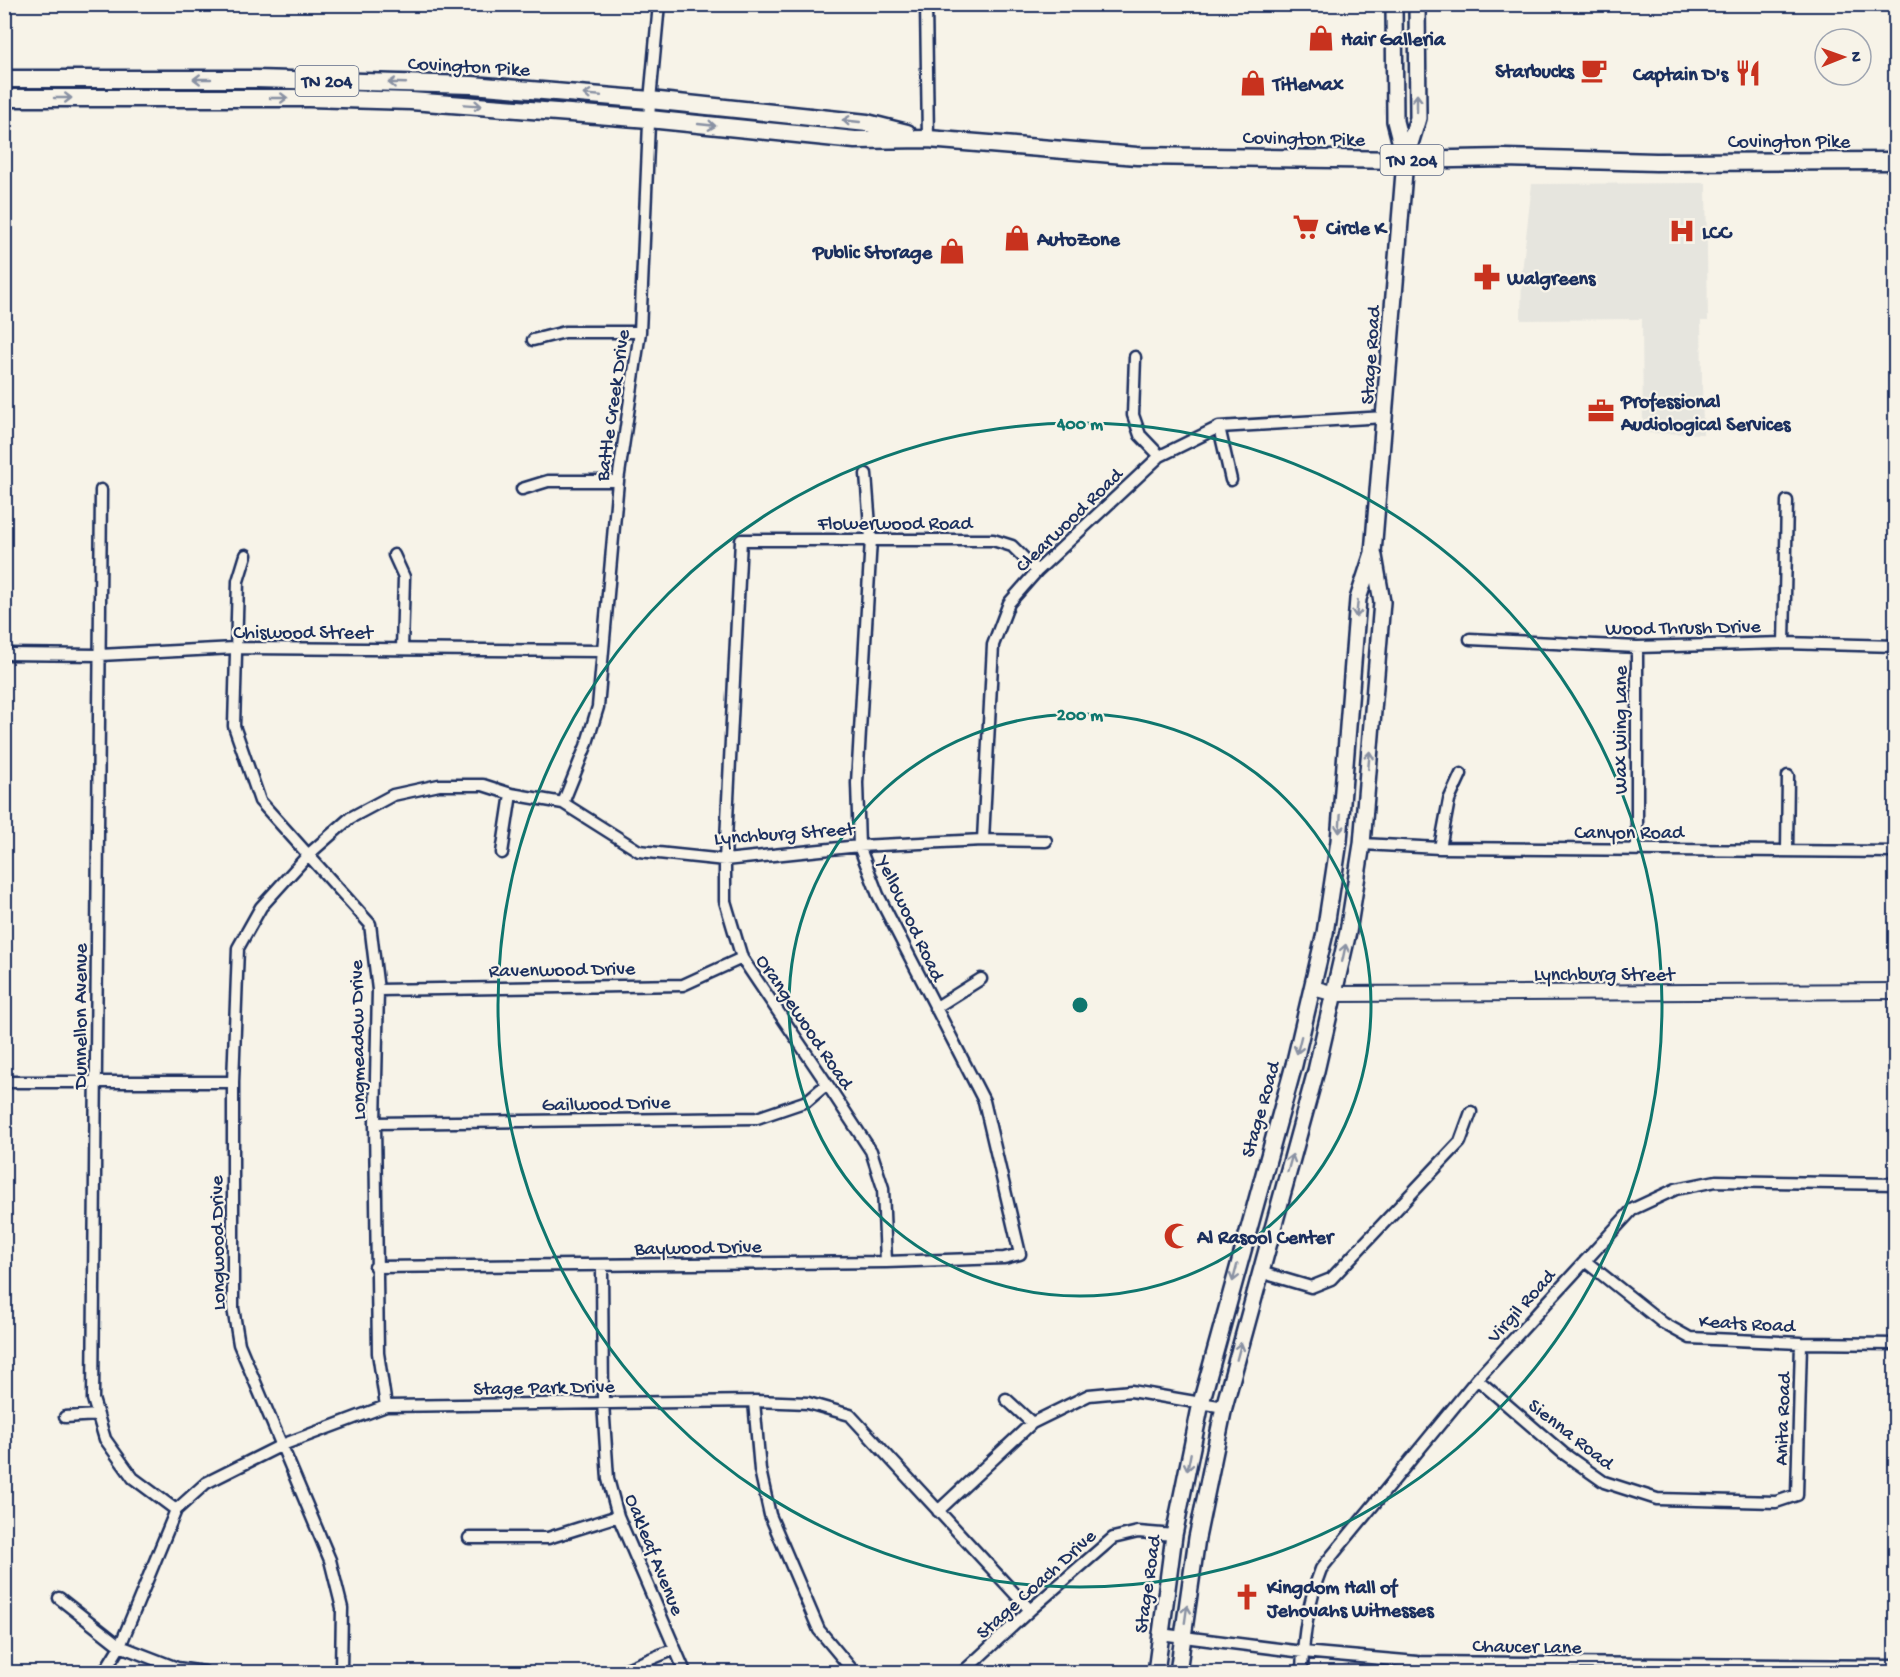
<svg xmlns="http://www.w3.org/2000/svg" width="1900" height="1677" viewBox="0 0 1900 1677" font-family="'Gochi Hand',sans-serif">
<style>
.built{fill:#e6e5de}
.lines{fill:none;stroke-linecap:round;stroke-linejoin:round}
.minor-casing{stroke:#1b2f5e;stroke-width:15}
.tertiary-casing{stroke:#1b2f5e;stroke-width:18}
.secondary-casing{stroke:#1b2f5e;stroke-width:20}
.primary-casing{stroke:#1b2f5e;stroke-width:21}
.minor{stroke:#f7f3e8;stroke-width:10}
.tertiary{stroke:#f7f3e8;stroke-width:14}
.secondary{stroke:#f7f3e8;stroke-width:15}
.primary{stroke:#f7f3e8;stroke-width:16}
.oneway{stroke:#8991a3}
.ring{fill:none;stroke:#0f766e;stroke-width:3}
.labels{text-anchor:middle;stroke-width:4.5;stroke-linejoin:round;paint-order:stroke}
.shield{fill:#f7f3e8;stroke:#5d6a87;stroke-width:1.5}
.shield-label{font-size:18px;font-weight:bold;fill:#1b2f5e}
.poi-label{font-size:20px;font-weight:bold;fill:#1b2f5e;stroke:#f7f3e8;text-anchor:start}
.street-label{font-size:20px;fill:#1b2f5e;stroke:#f7f3e8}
.centre{fill:#0f766e;stroke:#f7f3e8;stroke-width:3}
.ring-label{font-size:18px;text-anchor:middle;font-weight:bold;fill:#0f766e;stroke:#f7f3e8;stroke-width:4.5;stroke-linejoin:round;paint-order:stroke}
</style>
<rect width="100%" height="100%" fill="#f7f3e8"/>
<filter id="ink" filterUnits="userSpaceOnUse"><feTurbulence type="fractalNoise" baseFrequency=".0167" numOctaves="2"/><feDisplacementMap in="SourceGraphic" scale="12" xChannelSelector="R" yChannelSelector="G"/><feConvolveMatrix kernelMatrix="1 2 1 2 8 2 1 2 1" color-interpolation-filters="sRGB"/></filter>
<g filter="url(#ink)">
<path class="built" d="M 1706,183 L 1708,321 L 1701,321 L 1703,434 L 1643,433 L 1642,319 L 1521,320 L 1522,272 L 1532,184 Z"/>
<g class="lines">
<g class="minor-casing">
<path id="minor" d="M 926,4 L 928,139
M 533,340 L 565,332 L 640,332
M 1135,357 L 1133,415 L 1140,435 L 1160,456
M 1219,427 L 1231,480
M 522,489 L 548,481 L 618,481
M 101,490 L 93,1399 L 105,1439 L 133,1478 L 176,1510
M 246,555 L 238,581 L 234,726 L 260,801 L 370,924 L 378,990 L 375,1123 L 378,1353 L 386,1406
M 394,555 L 404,577 L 402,649
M 1470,639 L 1637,647 L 1784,643 L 1896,646
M 1784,643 L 1787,501
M 4,654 L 100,655 L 235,648 L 602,651
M 563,803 L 586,746 L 598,707 L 618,481 L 640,332 L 650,100 L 659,4
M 983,840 L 993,645 L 1009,603 L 1037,571 L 1160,456 L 1219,427 L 1385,417
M 1362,844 L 1440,848 L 1896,852
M 1440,848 L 1449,800 L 1461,774
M 1637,848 L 1637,647
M 1787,849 L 1788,776
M 502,853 L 511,794
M 378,990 L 683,985 L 742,958
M 935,1008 L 981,979
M 4,1082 L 233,1082
M 375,1123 L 757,1118 L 807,1101 L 827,1084
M 1585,1261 L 1663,1323 L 1690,1338 L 1801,1343 L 1896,1344
M 886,1262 L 883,1188 L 871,1151 L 827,1084 L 742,958 L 725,901 L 725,860 L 741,540 L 993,540 L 1012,546 L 1037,571
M 602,1266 L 603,1403 L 608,1479 L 618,1516 L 685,1672
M 375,1267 L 886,1262 L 1004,1258 L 1020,1254 L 984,1101 L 878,895 L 859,846 L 857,783 L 871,539 L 866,474
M 1260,1272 L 1311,1287 L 1331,1279 L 1460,1142 L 1471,1112
M 1477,1379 L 1563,1453 L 1604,1482 L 1657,1499 L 1776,1502 L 1797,1495 L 1801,1343
M 1006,1399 L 1032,1423
M 754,1401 L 760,1470 L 770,1515 L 819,1630 L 854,1672
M 65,1417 L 98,1415
M 938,1511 L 1032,1423 L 1089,1395 L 1131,1391 L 1224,1407
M 469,1538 L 548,1538 L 618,1516
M 59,1598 L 120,1646 L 177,1668 L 204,1672
M 1160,1634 L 1303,1652 L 1417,1662 L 1896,1666
M 104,1672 L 120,1646 L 176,1510 L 206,1483 L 282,1445 L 386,1406 L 754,1401 L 808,1403 L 850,1415 L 1030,1610
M 341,1672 L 342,1608 L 330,1560 L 239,1344 L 233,1308 L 233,1082 L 238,948 L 261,907 L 309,854 L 350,818 L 393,795 L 439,785 L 483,785 L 511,794 L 563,803 L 639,851 L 725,860 L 859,846 L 983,840 L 1046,841
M 619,1672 L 675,1649
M 963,1672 L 1030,1610 L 1113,1538 L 1138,1532 L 1174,1535
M 1302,1672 C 1303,1638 1308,1602 1321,1569 L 1477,1379 L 1633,1209 L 1676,1189 L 1716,1181 L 1896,1184"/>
</g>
<g class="tertiary-casing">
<path id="tertiary" d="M 1313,988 L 1335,994 L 1896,991"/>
</g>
<g class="secondary-casing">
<path id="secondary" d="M 1394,4 L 1395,121 L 1405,160
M 1156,1672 L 1174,1535 L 1201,1403 L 1294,1065 L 1325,933 L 1339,841 L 1358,599 L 1373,553 L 1405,160 L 1418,118 L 1417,4
M 1178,1672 L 1197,1538 L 1224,1407 L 1316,1071 L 1348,932 L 1362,844 L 1382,602 L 1374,556"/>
</g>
<g class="primary-casing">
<path id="primary" d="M 4,79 L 255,79 L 472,85 L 650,100 L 867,123 L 907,133
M 4,98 L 308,98 L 411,101 L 649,119 L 855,140 L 928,139 L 1137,156 L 1405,160 L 1504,158 L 1656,162 L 1896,161"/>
</g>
<use href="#minor" class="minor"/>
<use href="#tertiary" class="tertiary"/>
<use href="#secondary" class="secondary"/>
<use href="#primary" class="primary"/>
</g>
<defs><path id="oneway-shaft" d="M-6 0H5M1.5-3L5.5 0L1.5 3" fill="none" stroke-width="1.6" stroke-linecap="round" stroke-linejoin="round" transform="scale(1.5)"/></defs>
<g class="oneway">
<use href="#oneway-shaft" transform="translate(202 79) rotate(-180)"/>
<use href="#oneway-shaft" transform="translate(397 83) rotate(-178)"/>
<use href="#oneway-shaft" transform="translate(592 95) rotate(-175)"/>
<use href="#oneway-shaft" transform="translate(63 98)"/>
<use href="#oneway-shaft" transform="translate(279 98)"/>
<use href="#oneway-shaft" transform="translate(1417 103) rotate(-90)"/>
<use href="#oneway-shaft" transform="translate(473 105) rotate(4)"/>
<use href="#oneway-shaft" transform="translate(851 121) rotate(-174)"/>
<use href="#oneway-shaft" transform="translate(707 125) rotate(6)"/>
<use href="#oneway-shaft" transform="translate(1357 609) rotate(95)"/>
<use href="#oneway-shaft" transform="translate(1369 760) rotate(-85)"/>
<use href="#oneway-shaft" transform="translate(1340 824) rotate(94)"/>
<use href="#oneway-shaft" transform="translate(1344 953) rotate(-78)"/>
<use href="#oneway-shaft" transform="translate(1299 1045) rotate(104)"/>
<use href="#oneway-shaft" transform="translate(1290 1163) rotate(-74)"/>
<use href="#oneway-shaft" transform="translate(1235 1273) rotate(105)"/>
<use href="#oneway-shaft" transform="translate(1239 1351) rotate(-75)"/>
<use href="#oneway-shaft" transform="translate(1189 1462) rotate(101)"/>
<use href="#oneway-shaft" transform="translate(1186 1614) rotate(-82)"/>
</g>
</g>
<g class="ring">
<circle cx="1080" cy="1005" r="291"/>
<circle cx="1080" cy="1005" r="582"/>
</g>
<defs>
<g id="shop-bare" transform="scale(2.07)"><path d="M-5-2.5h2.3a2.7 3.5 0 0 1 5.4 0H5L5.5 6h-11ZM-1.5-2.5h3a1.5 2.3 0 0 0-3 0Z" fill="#c8321e" stroke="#f7f3e8" stroke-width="2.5" paint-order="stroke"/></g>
<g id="cafe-bare" transform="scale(2.07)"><path d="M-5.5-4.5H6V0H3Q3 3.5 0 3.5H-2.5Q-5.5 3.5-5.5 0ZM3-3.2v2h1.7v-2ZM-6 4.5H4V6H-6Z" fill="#c8321e" stroke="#f7f3e8" stroke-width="2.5" paint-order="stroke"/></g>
<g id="restaurant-bare" transform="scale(2.07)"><path d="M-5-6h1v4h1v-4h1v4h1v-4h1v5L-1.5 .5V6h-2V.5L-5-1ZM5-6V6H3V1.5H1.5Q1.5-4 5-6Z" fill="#c8321e" stroke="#f7f3e8" stroke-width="2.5" paint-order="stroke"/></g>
<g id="supermarket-bare" transform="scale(2.07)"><path d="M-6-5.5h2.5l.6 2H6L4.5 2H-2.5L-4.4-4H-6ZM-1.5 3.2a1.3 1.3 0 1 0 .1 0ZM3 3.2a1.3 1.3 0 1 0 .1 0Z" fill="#c8321e" stroke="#f7f3e8" stroke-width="2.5" paint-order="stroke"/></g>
<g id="hospital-bare" transform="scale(2.07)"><path d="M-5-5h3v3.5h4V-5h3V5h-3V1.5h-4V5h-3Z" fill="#c8321e" stroke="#f7f3e8" stroke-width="2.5" paint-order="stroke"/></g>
<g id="pharmacy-bare" transform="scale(2.07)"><path d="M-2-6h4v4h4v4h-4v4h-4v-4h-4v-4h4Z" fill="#c8321e" stroke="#f7f3e8" stroke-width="2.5" paint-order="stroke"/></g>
<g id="office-bare" transform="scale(2.07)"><path d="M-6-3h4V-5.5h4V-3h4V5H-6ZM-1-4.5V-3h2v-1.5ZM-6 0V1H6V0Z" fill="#c8321e" stroke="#f7f3e8" stroke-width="2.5" paint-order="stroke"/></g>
<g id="mosque-bare" transform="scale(2.07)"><path d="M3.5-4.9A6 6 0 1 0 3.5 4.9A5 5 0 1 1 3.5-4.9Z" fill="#c8321e" stroke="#f7f3e8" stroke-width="2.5" paint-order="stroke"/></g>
<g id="church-bare" transform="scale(2.07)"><path d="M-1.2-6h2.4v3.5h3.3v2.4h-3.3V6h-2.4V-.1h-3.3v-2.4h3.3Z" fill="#c8321e" stroke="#f7f3e8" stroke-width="2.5" paint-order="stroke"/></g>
</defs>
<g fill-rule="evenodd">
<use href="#shop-bare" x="1321" y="38"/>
<use href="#cafe-bare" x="1594" y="70"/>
<use href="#restaurant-bare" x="1748" y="73"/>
<use href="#shop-bare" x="1253" y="83"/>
<use href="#supermarket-bare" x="1306" y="227"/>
<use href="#hospital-bare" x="1682" y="231"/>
<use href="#shop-bare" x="1017" y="238"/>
<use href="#shop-bare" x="952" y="251"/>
<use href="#pharmacy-bare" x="1487" y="277"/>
<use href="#office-bare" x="1601" y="411"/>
<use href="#mosque-bare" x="1177" y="1236"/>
<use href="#church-bare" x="1247" y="1597"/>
</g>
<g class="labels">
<g class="shield">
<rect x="295.5" y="66" width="63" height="30" rx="4.5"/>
<rect x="1380.5" y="145" width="63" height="30" rx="4.5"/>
</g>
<g class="shield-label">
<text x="327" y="87">TN 204</text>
<text x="1412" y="166">TN 204</text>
</g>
<g class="poi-label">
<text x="1341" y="45">Hair Galleria</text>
<text x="1574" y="77" text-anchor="end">Starbucks</text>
<text x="1728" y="80" text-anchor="end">Captain D's</text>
<text x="1273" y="90">TitleMax</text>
<text x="1326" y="234">Circle K</text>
<text x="1702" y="238">LCC</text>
<text x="1037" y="245">AutoZone</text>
<text x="932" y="258" text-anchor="end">Public Storage</text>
<text x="1507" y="284">Walgreens</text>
<text x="1621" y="407">Professional<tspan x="1621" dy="23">Audiological Services</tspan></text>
<text x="1197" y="1243">Al Rasool Center</text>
<text x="1267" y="1593">Kingdom Hall of<tspan x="1267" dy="23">Jehovahs Witnesses</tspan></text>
</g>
<g class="street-label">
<text transform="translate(469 65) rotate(3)" y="7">Covington Pike</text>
<text transform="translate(1304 137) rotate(1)" y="7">Covington Pike</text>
<text x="1789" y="147">Covington Pike</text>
<text transform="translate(1369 355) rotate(-86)" y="7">Stage Road</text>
<text transform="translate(611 405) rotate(-82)" y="7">Battle Creek Drive</text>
<text transform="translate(1068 519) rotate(-44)" y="7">Clearwood Road</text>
<text x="895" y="529">Flowerwood Road</text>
<text transform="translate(1683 626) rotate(-1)" y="7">Wood Thrush Drive</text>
<text x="303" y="638">Chiswood Street</text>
<text transform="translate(1619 730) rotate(-90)" y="7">Wax Wing Lane</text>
<text x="1629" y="838">Canyon Road</text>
<text transform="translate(784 832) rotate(-4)" y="7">Lynchburg Street</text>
<text transform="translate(912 918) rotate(65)" y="7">Yellowood Road</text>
<text transform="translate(562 968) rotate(-1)" y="7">Ravenwood Drive</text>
<text x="1604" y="980">Lynchburg Street</text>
<text transform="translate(79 1016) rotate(-90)" y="7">Dunnellon Avenue</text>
<text transform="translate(806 1021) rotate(56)" y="7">Orangewood Road</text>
<text transform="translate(356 1040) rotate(-91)" y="7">Longmeadow Drive</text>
<text transform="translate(606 1102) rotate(-1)" y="7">Gailwood Drive</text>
<text transform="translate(1259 1109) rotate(-74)" y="7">Stage Road</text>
<text transform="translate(216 1243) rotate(-91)" y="7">Longwood Drive</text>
<text transform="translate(698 1246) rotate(-1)" y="7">Baywood Drive</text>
<text transform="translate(1520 1305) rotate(-48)" y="7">Virgil Road</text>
<text transform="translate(1747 1322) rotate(3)" y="7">Keats Road</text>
<text transform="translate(544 1386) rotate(-1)" y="7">Stage Park Drive</text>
<text transform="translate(1781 1419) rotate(-88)" y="7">Anita Road</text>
<text transform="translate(1572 1433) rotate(38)" y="7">Sienna Road</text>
<text transform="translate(656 1554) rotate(68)" y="7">Oakleaf Avenue</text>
<text transform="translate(1035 1583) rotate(-42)" y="7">Stage Coach Drive</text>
<text transform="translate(1146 1584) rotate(-82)" y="7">Stage Road</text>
<text transform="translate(1527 1645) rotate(1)" y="7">Chaucer Lane</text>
</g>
</g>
<circle cx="1080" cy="1005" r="9" class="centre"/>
<g class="ring-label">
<text x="1080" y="429">400 m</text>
<text x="1080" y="720">200 m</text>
</g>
<rect width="1900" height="1677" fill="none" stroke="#f7f3e8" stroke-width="24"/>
<rect x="12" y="12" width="1876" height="1653" fill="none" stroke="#1b2f5e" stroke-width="2" filter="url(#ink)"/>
<g transform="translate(1843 57) rotate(89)"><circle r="28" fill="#f7f3e8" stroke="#9fa5b1" stroke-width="1.5"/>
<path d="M0-4.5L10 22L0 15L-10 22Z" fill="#c8321e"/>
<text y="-9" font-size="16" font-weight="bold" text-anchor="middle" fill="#1b2f5e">N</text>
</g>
</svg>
